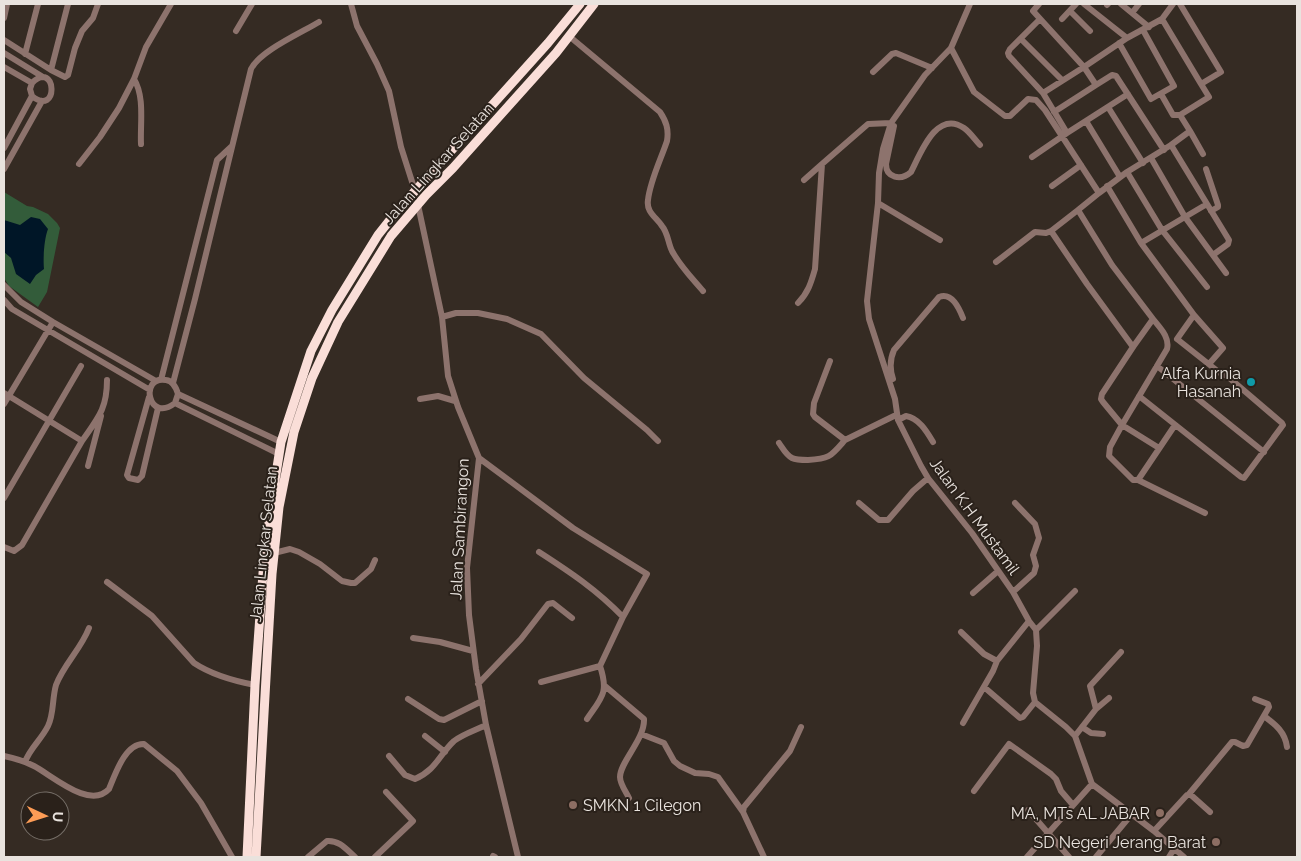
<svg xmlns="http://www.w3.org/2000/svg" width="1301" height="861" viewBox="0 0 1301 861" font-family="Raleway,sans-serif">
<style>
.green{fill:#335c3a}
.water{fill:#001627}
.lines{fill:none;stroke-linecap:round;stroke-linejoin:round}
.minor{stroke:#8d736d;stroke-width:6}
.highway{stroke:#faded8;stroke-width:9}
.culture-dot{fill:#0f9aa8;stroke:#2a211a;stroke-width:2}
.education-dot{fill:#8d6e63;stroke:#2a211a;stroke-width:2}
.labels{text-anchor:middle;stroke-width:4;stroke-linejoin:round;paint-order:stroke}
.street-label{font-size:16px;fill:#e9e3de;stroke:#2a211a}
.poi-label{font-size:16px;fill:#e9e3de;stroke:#2a211a;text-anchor:end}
</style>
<rect width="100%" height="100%" fill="#352b23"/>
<path class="green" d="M 4,192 L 27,206 L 33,207 L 48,214 L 57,223 L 60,228 L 47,292 L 38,307 L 9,286 L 4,278 Z"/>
<path class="water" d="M 31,217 L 40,219 L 48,229 C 44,239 43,259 44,269 L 36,275 L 30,284 L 16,274 L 11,258 L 4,252 L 4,220 L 20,225 Z"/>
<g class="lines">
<path class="minor" d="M 351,4 L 357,26 L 377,64 L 389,91 L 401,147 L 415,191
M 970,4 L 951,48 L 925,75 L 891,123 L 883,149 L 879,173 L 878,203 L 867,301 L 869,319 L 895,399 L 898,420 L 921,466 L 928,478 L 972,533 L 1013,592 L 1029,621 L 1036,630 L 1037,646 L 1033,693 L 1035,702 L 1066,727 L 1075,736 L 1092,784 L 1154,831 L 1184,857
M 1039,4 L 1033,11 L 1084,67 L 1127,38 L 1162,19 L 1173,4
M 1084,4 L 1127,38
M 1121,4 L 1149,27
M 1107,5 L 1108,4
M 1070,11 L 1090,31
M 1132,13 L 1139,4
M 4,18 L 7,4
M 1040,19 L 1010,49 L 1008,53 L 1009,56 L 1043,93
M 1062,19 L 1076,4
M 1162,19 L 1201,84
M 236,31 L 252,4
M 569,36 L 660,112 C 666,121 669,129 667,141 C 661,159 650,181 648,200 C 646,212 656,217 662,226 C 668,233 668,243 672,251 C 680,266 692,278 703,291
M 1021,39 L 1062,80
M 4,40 L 51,70 L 65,77 L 68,75 L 75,48 L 82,31 L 93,18 L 98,4
M 1119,43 L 1151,99 L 1174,86 L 1143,30
M 951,48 L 974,92 L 1005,116 L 1010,116 L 1028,99 L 1036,100 L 1045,110 L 1099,193 L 1078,210 L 1112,265 L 1153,319
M 4,53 L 43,77
M 25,54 L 38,4
M 4,67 L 32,83
M 51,70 L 68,4
M 873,72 L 892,54 L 896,53 L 932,68
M 134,79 C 145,97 140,124 141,144
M 1161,94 L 1173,115 L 1180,115
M 1108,107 L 1143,163
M 1054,112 L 1096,85
M 1086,121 L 1120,177
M 894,126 L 886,164 C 886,178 901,181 911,172 C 920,155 936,109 964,128 C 970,132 975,140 980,145
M 1190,131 L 1203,154
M 1067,133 L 1043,93 L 1084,67 L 1096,85 L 1112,75 L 1116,76 L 1164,150
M 1171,145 L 1190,131 L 1180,115 L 1209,97 L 1201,84 L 1221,72 L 1180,4
M 4,148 L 32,96 L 30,89 L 32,83 C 57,59 59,118 32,96
M 1032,157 L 1067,133 L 1128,94
M 1151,158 L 1185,217 L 1226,273
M 79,164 L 100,137 L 119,108 L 134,79 L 146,47 L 171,4
M 4,169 L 42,101
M 1206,169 L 1218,205 L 1218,207 L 1211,211
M 1127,172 L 1162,230 L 1207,287
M 804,180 L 822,164
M 1052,186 L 1081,165
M 1107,186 L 1141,243 L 1207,204
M 1099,193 L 1127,172 L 1171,145 L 1229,240 L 1228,244 L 1213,255
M 878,203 L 940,240
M 418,205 L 442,317 L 448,376 L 458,407 L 479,458 L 467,568 L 469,615 L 476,669 L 486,725 L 518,857
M 1051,231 L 1087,284 L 1133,347
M 1141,243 L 1194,315
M 996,262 L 1035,232 L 1046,233 L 1051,231 L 1078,210
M 4,285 L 21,302 L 53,322 L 156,381
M 4,300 L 12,309 L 150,390
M 798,303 C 808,293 811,283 815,269 L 822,164 L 868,124 L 891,123
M 442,317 L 456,313 L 478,313 L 507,319 L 541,334 L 584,378 L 647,430 L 658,441
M 1177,339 L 1194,315 L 1223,348 L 1209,364
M 830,361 L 814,403 L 813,414 L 815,417 L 845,440 L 896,415
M 1157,366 L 1264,452
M 893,379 C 890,370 890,359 894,350 L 939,297 C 952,292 959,308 963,318
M 161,380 L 217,160 L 232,146
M 173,383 L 195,299 L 251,69 C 260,51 301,33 319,22
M 4,393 L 82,441 L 22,545 L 14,551 L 4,547
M 178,394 L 175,403 C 148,424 139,375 166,380 C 173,381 176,387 178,394 L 281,442
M 1139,396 L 1241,477 L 1244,478 L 1283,425 L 1282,423 L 1227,376 L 1220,373 L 1177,339
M 149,397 L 127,475 L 129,478 L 138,480 L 142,476 L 158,408
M 420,399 L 438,396 L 455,401
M 175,403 L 279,454
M 4,404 L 53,322
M 898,420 L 906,416 C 919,418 927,432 933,442
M 82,441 C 98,418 107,409 107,380
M 779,443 C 782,447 786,455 792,458 C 796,460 803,460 808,460 C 830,459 831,456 845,440
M 1159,448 L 1122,425 L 1167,349 C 1170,337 1160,328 1153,319 L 1133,347 L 1102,394 L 1101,399 L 1103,402 L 1122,425 L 1110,447 L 1109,456 L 1133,480 L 1138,480 L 1175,425
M 479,458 L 573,528 L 647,574 L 623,617 L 600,666 L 541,682
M 88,466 L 101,416
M 1138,480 L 1205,513
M 4,498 L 81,366
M 859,503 L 879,520 L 888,520 L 913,491 L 928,478
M 539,552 C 570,572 597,590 623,617
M 274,553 L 290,549 L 299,552 L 320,564 L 342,581 L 351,583 L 355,583 L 371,569 L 375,560
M 107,582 L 152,616 L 194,663 C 212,675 234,681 255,685
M 1013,592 L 1034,573 L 1036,566 L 1033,555 L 1039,538 L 1035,524 L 1015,503
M 973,593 L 998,571
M 1036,630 L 1075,591
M 961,632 L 984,654 L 997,661 L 1029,621
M 413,638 L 440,642 L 473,651
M 478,684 L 521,639 L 548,604 L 553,603 L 572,618
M 605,686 L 644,719 C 645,739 620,762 620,777 C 620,784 626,792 629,798
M 984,687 L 1020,718 L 1023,717 L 1035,702
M 408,699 L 439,719 L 444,720 L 482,701
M 1096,709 L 1109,698
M 1264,716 C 1276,725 1285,732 1287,747
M 587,719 C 602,697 609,693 600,666
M 963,723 L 993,671 L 997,661
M 1082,727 L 1091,733 L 1103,734
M 641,734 L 664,743 L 674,761 L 680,766 L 695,773 L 709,774 L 718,777 L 743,812
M 425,736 L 445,752
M 1075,736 L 1096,709 L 1090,686 L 1121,652
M 4,756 C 14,758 24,761 34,766 C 53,776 90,810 109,789 C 115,775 125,743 144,744 L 177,771 L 201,803 L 232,857
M 389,756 L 405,775 L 415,779 C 436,770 439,755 454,741 C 463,734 476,730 486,725
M 25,762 C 30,748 41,740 48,726 C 54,714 52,699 56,685 C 64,664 81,649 89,628
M 974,791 L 1009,744 L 1051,774 L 1056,779 L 1061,791 L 1073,805
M 1189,794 L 1232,742 L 1235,742 L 1243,746 L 1247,745 L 1269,707 L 1268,704 L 1255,699
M 1028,810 L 1069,857
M 1154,831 L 1187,795 L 1191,795 L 1210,812
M 493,856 L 495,857
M 308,857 L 327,841 C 339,840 346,849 355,857
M 375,857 L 413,821 L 386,792
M 764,857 L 743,812 L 744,807 L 790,751 L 801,727
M 1027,857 L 1092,784
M 1096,857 L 1131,815
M 1169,857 L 1174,849"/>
<path class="highway" d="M 247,857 L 255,685 L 263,573 L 271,506 L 281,442 L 311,351 L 332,310 L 378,235 L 397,211 L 548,43 L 580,4
M 256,857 L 267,660 L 272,574 L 279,507 L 294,432 L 312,378 L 338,322 L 391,236 L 426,195 L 453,168 L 556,53 L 594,4"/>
</g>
<circle class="culture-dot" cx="1251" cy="382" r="5"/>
<g class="education-dot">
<circle cx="573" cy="805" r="5"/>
<circle cx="1160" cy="813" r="5"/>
<circle cx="1216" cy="842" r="5"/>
</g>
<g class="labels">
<g class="street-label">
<text transform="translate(438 163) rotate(-48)" y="6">Jalan Lingkar Selatan</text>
<text transform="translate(975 516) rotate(54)" y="6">Jalan K.H Mustamil</text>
<text transform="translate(459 529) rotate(-87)" y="6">Jalan Sambirangon</text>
<text transform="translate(263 544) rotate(-84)" y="6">Jalan Lingkar Selatan</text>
</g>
<g class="poi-label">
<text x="1241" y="379">Alfa Kurnia<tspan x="1241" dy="18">Hasanah</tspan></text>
<text x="583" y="811" text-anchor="start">SMKN 1 Cilegon</text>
<text x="1150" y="819">MA, MTs AL JABAR</text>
<text x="1206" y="848">SD Negeri Jerang Barat</text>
</g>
</g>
<rect width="1301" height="861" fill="none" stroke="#e9e3de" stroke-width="10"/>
<g transform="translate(45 816) rotate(94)"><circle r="24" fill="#2a211a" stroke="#766f68"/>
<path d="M0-4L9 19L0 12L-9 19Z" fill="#fd9c56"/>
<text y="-8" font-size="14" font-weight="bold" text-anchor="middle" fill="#e9e3de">U</text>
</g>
</svg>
